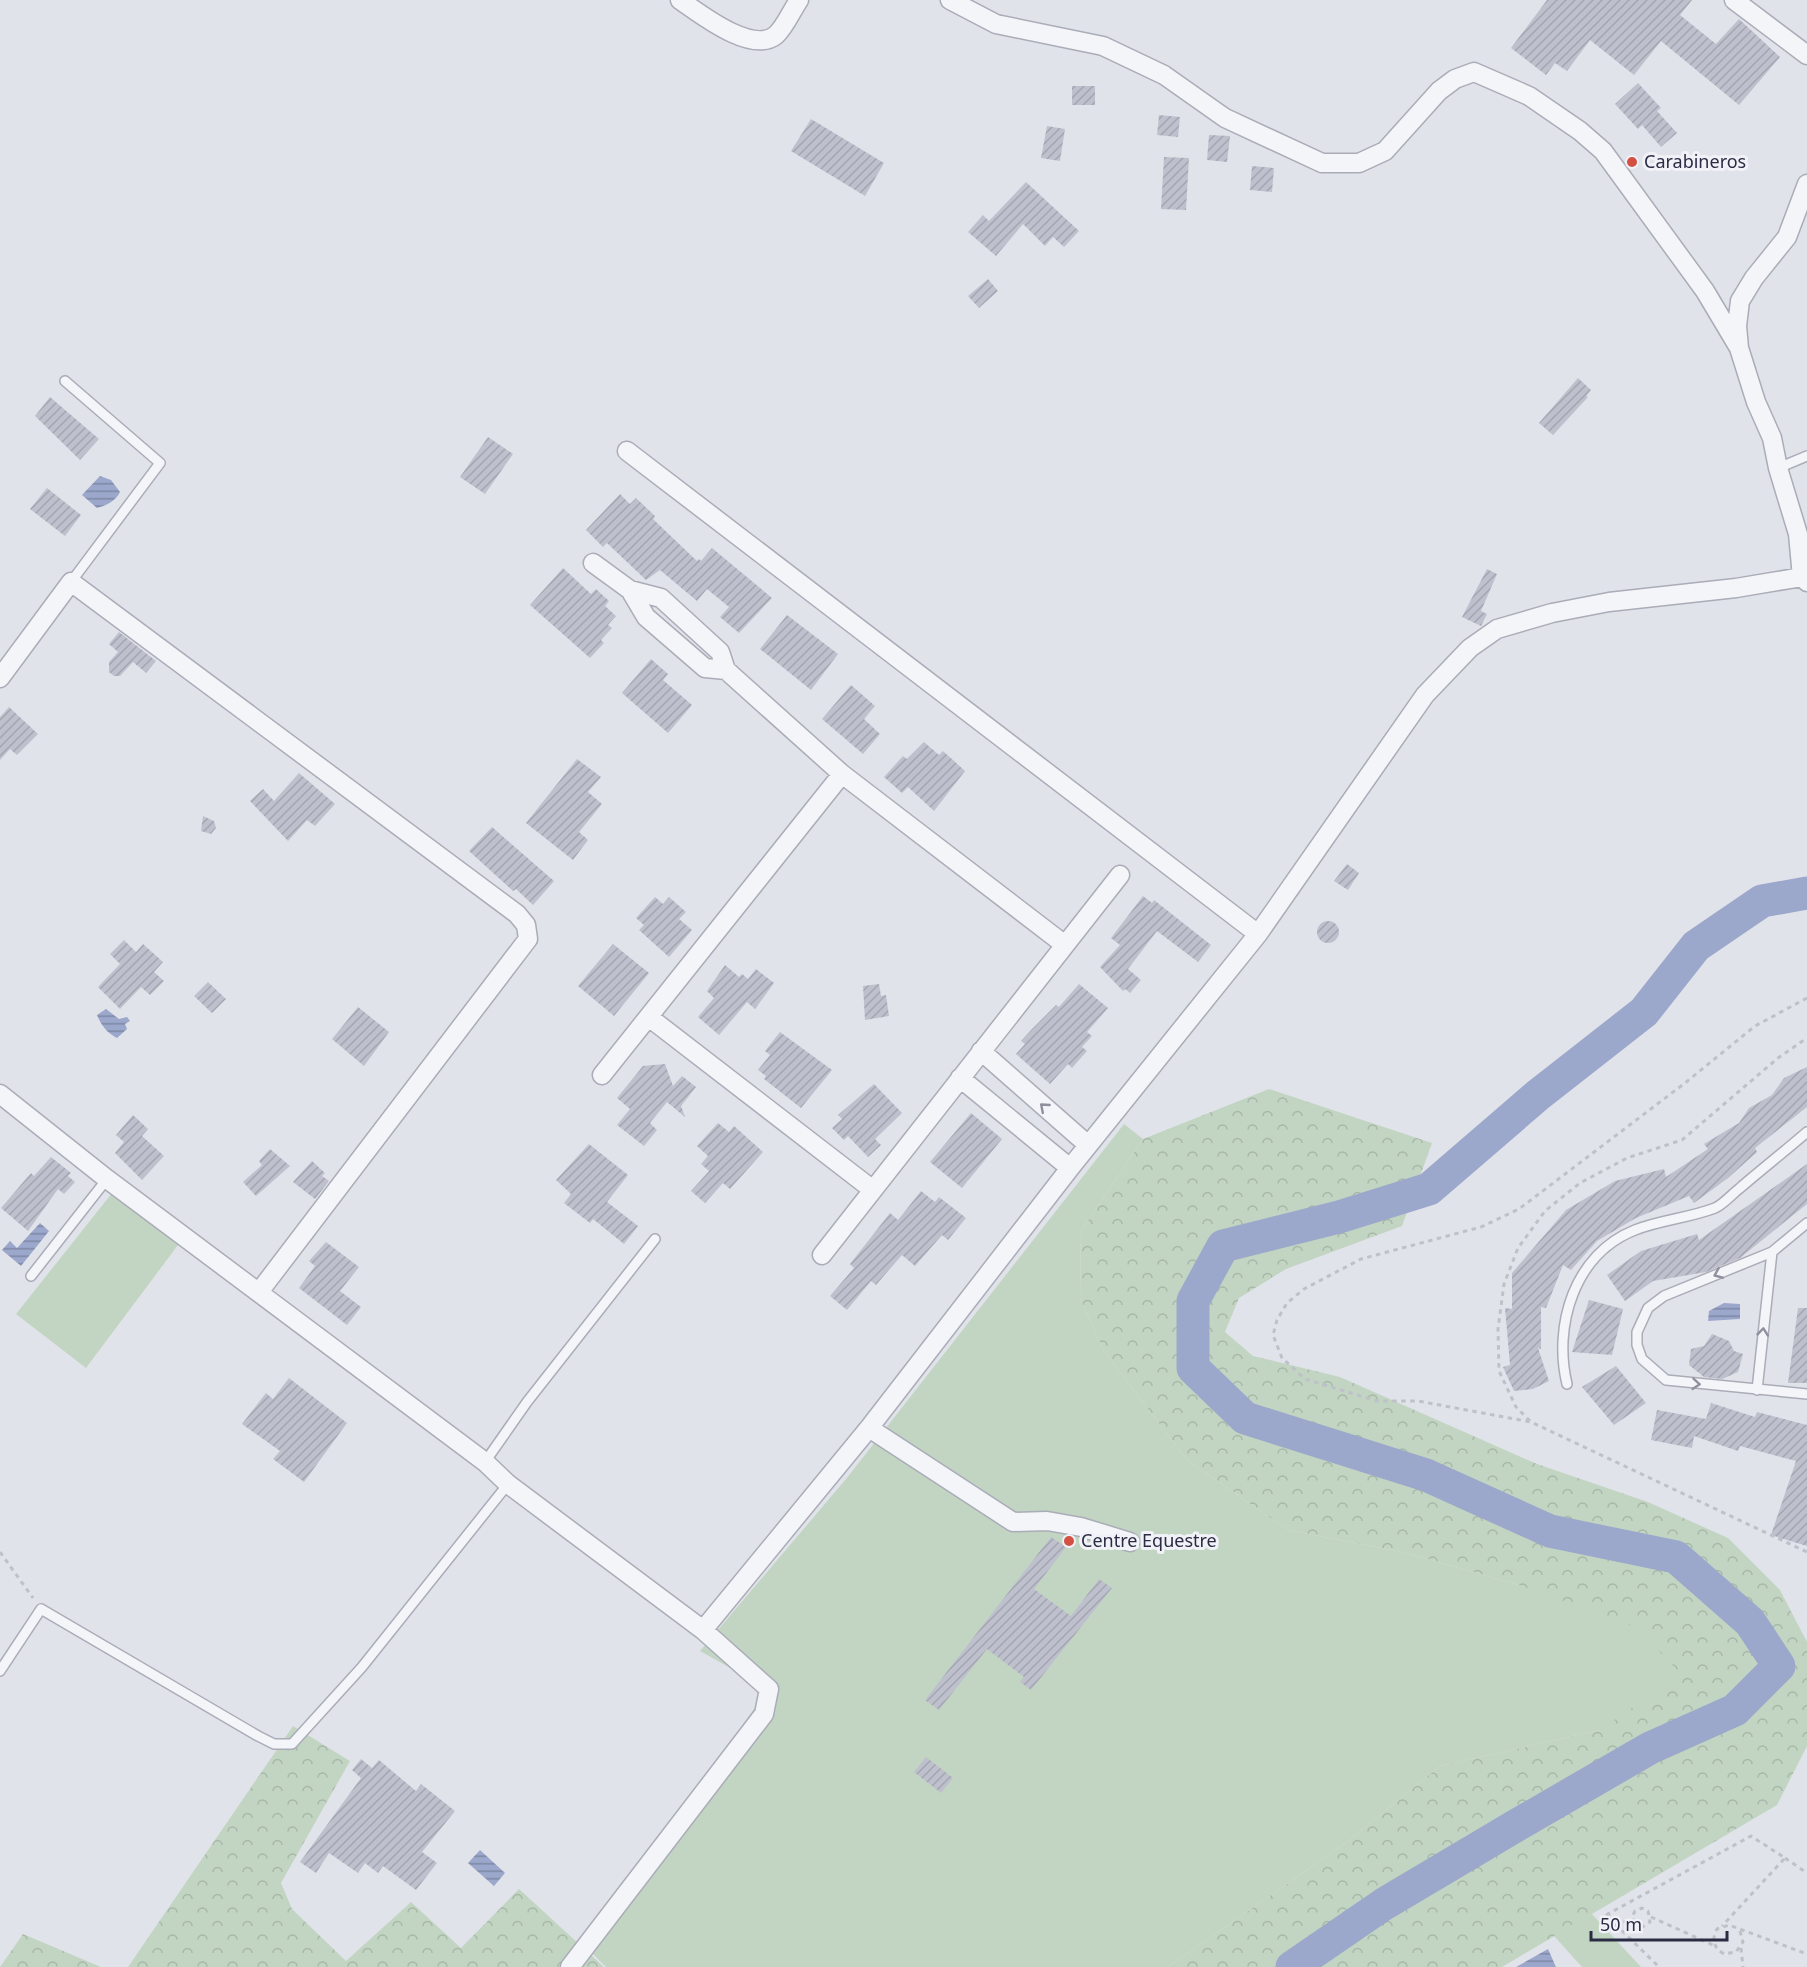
<svg xmlns="http://www.w3.org/2000/svg" width="1807" height="1967" viewBox="0 0 1807 1967" font-family="'Noto Sans',sans-serif">
<style>
.forest{fill:url(#forest-crowns)}
.garden{fill:#c2d5c2}
.water{fill:url(#water-rules)}
.lines{fill:none;stroke-linecap:round;stroke-linejoin:round}
.river{stroke:#9ba7cb;stroke-width:33}
.building{fill:url(#building-hatch)}
.lane-casing{stroke:#aaacb8;stroke-width:12}
.street-casing{stroke:#aaacb8;stroke-width:21}
.path{stroke:#bfc1c9;stroke-width:3;stroke-dasharray:4.5 4.5;stroke-linecap:butt}
.lane{stroke:#f4f5f8;stroke-width:9}
.street{stroke:#f4f5f8;stroke-width:18}
.oneway{stroke:#8e909e}
.poi-dot{fill:#d35043;stroke:#f1f2f8;stroke-width:2}
.labels{text-anchor:middle;stroke-width:6;stroke-linejoin:round;paint-order:stroke}
.poi-label{font-size:18px;fill:#292c43;stroke:#f1f2f8;text-anchor:start}
</style>
<defs>
<pattern id="forest-crowns" width="20" height="18" patternUnits="userSpaceOnUse" patternTransform="scale(1.5)"><rect width="20" height="18" fill="#c2d5c2"/><path d="M2 6a3 3 0 1 1 6 0M12 15a3 3 0 1 1 6 0" fill="none" stroke="#a7b7a8"/></pattern>
<pattern id="water-rules" width="6" height="5" patternUnits="userSpaceOnUse" patternTransform="scale(1.5)"><rect width="6" height="5" fill="#9ba7cb"/><path d="M0 2.5h6" fill="none" stroke="#7e88a6"/></pattern>
<pattern id="building-hatch" width="6" height="6" patternUnits="userSpaceOnUse" patternTransform="scale(1.5)"><rect width="6" height="6" fill="#bec0cd"/><path d="M-1 1l2-2M0 6l6-6M5 7l2-2" fill="none" stroke="#a3a5b1"/></pattern>
</defs>
<rect width="100%" height="100%" fill="#e1e3ea"/>
<path class="forest" d="M 1269,1089 L 1432,1143 L 1402,1226 L 1286,1269 L 1239,1298 L 1225,1332 L 1253,1356 L 1340,1377 L 1537,1464 L 1648,1502 L 1728,1538 L 1780,1590 L 1807,1642 L 1807,1746 L 1777,1805 L 1502,1967 L 1168,1967 L 1347,1842 L 1440,1766 L 1600,1730 L 1519,1585 L 1402,1552 L 1288,1530 L 1187,1460 L 1103,1350 L 1080,1298 L 1081,1231 L 1143,1139 Z
M 293,1726 L 350,1761 L 281,1883 L 292,1909 L 346,1961 L 411,1902 L 461,1948 L 519,1889 L 604,1967 L 128,1967 Z
M 23,1934 L 101,1967 L 0,1967 Z"/>
<path class="garden" d="M 1124,1124 L 1143,1139 L 1081,1231 L 1080,1298 L 1103,1350 L 1187,1460 L 1288,1530 L 1402,1552 L 1519,1585 L 1636,1627 L 1681,1674 L 1600,1730 L 1440,1766 L 1347,1842 L 1168,1967 L 606,1967 L 586,1947 L 768,1689 L 700,1651 L 846,1479 Z
M 112,1193 L 178,1245 L 86,1368 L 16,1314 Z
M 1591,1913 L 1641,1967 L 1582,1967 L 1554,1936 Z"/>
<path class="water" d="M 100,476 L 111,480 L 120,492 C 116,501 105,506 97,508 L 82,495 Z
M 106,1009 L 119,1019 L 127,1017 L 130,1021 L 125,1024 L 127,1029 L 117,1038 C 107,1033 101,1025 97,1015 Z
M 40,1223 L 49,1231 L 21,1266 L 2,1250 L 10,1241 L 17,1248 Z
M 1724,1303 L 1740,1304 L 1740,1319 L 1708,1321 L 1709,1311 Z
M 480,1850 L 505,1873 L 494,1886 L 468,1863 Z
M 1548,1949 L 1556,1967 L 1516,1967 Z"/>
<g class="lines">
<path class="river" d="M 1292,1967 L 1384,1904 L 1517,1825 L 1650,1748 L 1735,1710 L 1779,1666 L 1750,1622 L 1676,1557 L 1550,1531 L 1426,1475 L 1245,1418 L 1193,1368 L 1193,1301 L 1223,1246 L 1339,1217 L 1429,1189 L 1538,1095 L 1644,1012 L 1696,946 L 1762,901 L 1807,893"/>
</g>
<path class="building" d="M 1547,0 L 1692,0 L 1680,15 L 1716,44 L 1739,19 L 1780,57 L 1739,105 L 1661,41 L 1634,75 L 1590,40 L 1567,71 L 1555,63 L 1546,75 L 1511,48 Z
M 1638,83 L 1661,108 L 1657,111 L 1677,133 L 1661,147 L 1642,125 L 1638,129 L 1615,104 Z
M 1072,86 L 1095,86 L 1095,105 L 1072,105 Z
M 1159,115 L 1180,117 L 1178,137 L 1157,135 Z
M 811,119 L 884,163 L 865,196 L 791,151 Z
M 1047,126 L 1065,129 L 1060,161 L 1041,158 Z
M 1209,135 L 1230,136 L 1227,162 L 1207,160 Z
M 1164,157 L 1189,158 L 1186,210 L 1161,209 Z
M 1252,166 L 1274,168 L 1272,192 L 1250,190 Z
M 1026,182 L 1079,231 L 1064,247 L 1053,237 L 1045,246 L 1023,224 L 996,256 L 968,232 L 983,215 L 989,221 Z
M 988,279 L 998,291 L 979,308 L 968,296 Z
M 1578,378 L 1591,390 L 1586,396 L 1588,397 L 1553,435 L 1539,423 Z
M 50,397 L 99,439 L 80,460 L 35,416 Z
M 488,437 L 513,454 L 485,494 L 460,477 Z
M 47,488 L 81,515 L 65,536 L 30,509 Z
M 620,494 L 630,504 L 636,498 L 655,516 L 653,519 L 697,561 L 699,559 L 701,561 L 712,548 L 772,598 L 739,633 L 720,617 L 729,607 L 707,589 L 697,601 L 660,570 L 646,580 L 607,543 L 603,547 L 586,530 Z
M 563,568 L 591,594 L 596,589 L 609,601 L 605,606 L 616,616 L 608,625 L 612,628 L 601,640 L 604,643 L 590,658 L 530,605 Z
M 1487,569 L 1497,574 L 1481,611 L 1487,614 L 1481,626 L 1462,617 Z
M 787,615 L 838,654 L 811,690 L 760,649 Z
M 119,632 L 156,661 L 146,673 L 133,662 L 120,676 L 114,676 L 109,672 L 109,662 L 118,652 L 109,644 Z
M 651,659 L 668,674 L 663,680 L 692,705 L 668,733 L 622,693 Z
M 851,685 L 875,706 L 864,719 L 880,734 L 863,754 L 822,719 Z
M 9,707 L 38,734 L 17,755 L 10,749 L 0,760 L 0,717 Z
M 924,742 L 939,755 L 943,751 L 965,771 L 934,811 L 908,787 L 902,793 L 884,777 L 903,756 L 907,759 Z
M 577,759 L 601,777 L 588,792 L 602,804 L 579,832 L 588,840 L 573,860 L 526,823 Z
M 299,773 L 335,804 L 315,826 L 307,820 L 288,841 L 250,801 L 263,789 L 274,801 Z
M 203,816 L 214,821 L 216,828 L 211,834 L 201,831 Z
M 492,827 L 554,881 L 533,905 L 516,889 L 513,891 L 469,851 Z
M 1347,864 L 1359,873 L 1348,890 L 1334,881 Z
M 1143,896 L 1152,903 L 1154,900 L 1211,945 L 1198,962 L 1157,931 L 1128,969 L 1141,980 L 1130,993 L 1125,989 L 1123,991 L 1100,967 L 1120,945 L 1111,938 Z
M 655,897 L 663,904 L 669,897 L 686,912 L 679,919 L 692,930 L 669,957 L 639,930 L 644,925 L 636,918 Z
M1317 932a11 11 0 1 1 22 0a11 11 0 1 1-22 0Z
M 124,940 L 136,952 L 143,944 L 163,962 L 154,972 L 164,981 L 150,995 L 141,987 L 120,1009 L 98,987 L 120,964 L 110,954 Z
M 613,944 L 649,973 L 614,1016 L 578,986 Z
M 725,965 L 739,977 L 742,974 L 748,979 L 756,969 L 774,983 L 755,1009 L 747,1002 L 719,1035 L 698,1017 L 714,998 L 707,991 Z
M 208,982 L 226,999 L 212,1013 L 194,996 Z
M 879,984 L 881,996 L 886,995 L 889,1016 L 865,1020 L 863,986 Z
M 1079,984 L 1108,1008 L 1087,1032 L 1092,1036 L 1082,1047 L 1087,1051 L 1072,1068 L 1068,1064 L 1050,1084 L 1016,1054 L 1025,1044 L 1021,1041 L 1032,1029 L 1056,1005 L 1059,1007 Z
M 358,1007 L 389,1032 L 364,1066 L 332,1039 Z
M 780,1032 L 832,1070 L 801,1108 L 764,1079 L 766,1076 L 758,1070 L 770,1055 L 765,1051 Z
M 665,1064 L 673,1086 L 682,1076 L 696,1087 L 681,1106 L 685,1117 L 667,1102 L 650,1123 L 657,1130 L 644,1146 L 617,1125 L 630,1109 L 617,1098 L 643,1066 Z
M 1807,1067 L 1807,1107 L 1755,1148 L 1757,1152 L 1728,1178 L 1694,1203 L 1689,1196 L 1636,1218 L 1597,1241 L 1571,1270 L 1563,1265 L 1546,1308 L 1541,1307 L 1541,1349 L 1538,1348 L 1549,1381 L 1533,1389 L 1514,1391 L 1503,1367 L 1510,1365 L 1505,1308 L 1512,1309 L 1512,1273 L 1566,1210 L 1615,1181 L 1664,1169 L 1666,1177 L 1708,1149 L 1704,1144 L 1739,1123 L 1749,1108 L 1772,1095 L 1784,1078 Z
M 874,1084 L 902,1113 L 875,1139 L 881,1145 L 868,1157 L 848,1136 L 844,1140 L 832,1128 L 842,1119 L 838,1115 Z
M 971,1113 L 1002,1139 L 962,1188 L 930,1162 Z
M 133,1115 L 148,1129 L 142,1136 L 164,1156 L 142,1180 L 115,1153 L 124,1142 L 116,1135 Z
M 718,1123 L 729,1132 L 734,1126 L 763,1152 L 730,1189 L 723,1183 L 705,1203 L 691,1191 L 709,1171 L 701,1164 L 708,1156 L 697,1146 Z
M 589,1144 L 628,1175 L 607,1202 L 638,1226 L 624,1244 L 593,1219 L 590,1223 L 564,1203 L 571,1194 L 556,1180 Z
M 270,1149 L 290,1166 L 256,1196 L 243,1182 L 262,1165 L 259,1161 Z
M 51,1157 L 71,1173 L 68,1176 L 75,1182 L 64,1194 L 58,1189 L 28,1231 L 1,1208 L 31,1173 L 34,1176 Z
M 312,1161 L 325,1173 L 322,1176 L 329,1181 L 315,1199 L 293,1182 Z
M 1807,1164 L 1807,1204 L 1740,1258 L 1706,1272 L 1653,1281 L 1625,1301 L 1607,1275 L 1641,1251 L 1697,1234 L 1699,1240 Z
M 921,1191 L 935,1202 L 939,1197 L 966,1218 L 948,1240 L 942,1235 L 915,1266 L 902,1255 L 876,1285 L 871,1281 L 847,1310 L 830,1296 L 854,1268 L 850,1264 L 890,1213 L 898,1220 Z
M 326,1242 L 359,1267 L 340,1291 L 361,1307 L 347,1325 L 299,1288 L 315,1266 L 309,1261 Z
M 1589,1300 L 1623,1309 L 1612,1355 L 1572,1352 Z
M 1798,1308 L 1807,1308 L 1807,1383 L 1788,1383 Z
M 1712,1334 L 1729,1341 L 1734,1351 L 1743,1354 L 1738,1372 L 1722,1379 L 1704,1377 L 1689,1365 L 1691,1349 L 1704,1346 Z
M 1616,1366 L 1646,1403 L 1614,1425 L 1582,1387 Z
M 289,1378 L 347,1423 L 304,1482 L 273,1459 L 280,1451 L 242,1424 L 266,1393 L 273,1399 Z
M 1711,1403 L 1755,1417 L 1757,1412 L 1807,1425 L 1807,1546 L 1771,1535 L 1796,1461 L 1740,1446 L 1738,1451 L 1694,1436 L 1692,1448 L 1651,1440 L 1657,1410 L 1706,1419 Z
M 1051,1537 L 1066,1547 L 1034,1589 L 1071,1616 L 1099,1579 L 1112,1588 L 1031,1690 L 1020,1682 L 1024,1677 L 987,1649 L 939,1710 L 925,1700 Z
M 926,1757 L 953,1778 L 941,1793 L 914,1772 Z
M 361,1759 L 372,1768 L 379,1760 L 416,1791 L 421,1784 L 455,1811 L 422,1852 L 437,1863 L 416,1890 L 383,1866 L 378,1873 L 365,1863 L 358,1873 L 329,1853 L 316,1873 L 300,1862 L 361,1778 L 352,1770 Z"/>
<g class="lines">
<g class="lane-casing">
<path id="lane" d="M 65,381 L 160,463 L 71,582
M 1778,468 L 1807,456
M 1807,1223 L 1772,1252 L 1664,1296 L 1648,1308 L 1637,1332 L 1637,1345 L 1642,1359 L 1666,1380 L 1807,1394
M 31,1276 L 107,1179
M 1567,1384 C 1553,1326 1574,1254 1635,1230 C 1660,1220 1689,1218 1715,1208 C 1724,1204 1732,1194 1740,1188 C 1762,1169 1785,1151 1807,1132
M 1757,1390 L 1772,1252
M 485,1462 L 527,1402 L 655,1239
M 0,1671 L 41,1609 L 258,1736 L 274,1744 L 292,1744 L 362,1667 L 508,1484"/>
</g>
<g class="street-casing">
<path id="street" d="M 680,0 C 699,13 752,55 776,35 C 785,27 792,10 799,0
M 950,0 L 996,24 L 1103,46 L 1164,75 L 1225,118 L 1322,163 L 1359,163 L 1385,151 L 1439,91 L 1455,79 L 1474,72 L 1529,96 L 1580,131 L 1603,151 L 1705,291 L 1739,348
M 1734,0 L 1807,55
M 627,451 L 1258,934
M 593,563 L 630,590 L 661,598 L 720,652 L 726,670 L 842,774 L 1065,945
M 1802,577 L 1798,534 L 1778,468 L 1772,438 L 1756,402 L 1739,348 L 1737,326 L 1740,301 L 1754,278 L 1787,237 L 1807,184
M 630,590 L 646,617 L 705,668 L 726,670
M 0,678 L 71,582 L 517,914 L 526,925 L 528,939 L 259,1292
M 650,1018 L 873,1190
M 981,1051 L 1088,1145
M 602,1075 L 842,774
M 960,1078 L 1070,1168
M 0,1094 L 107,1179 L 485,1462 L 508,1484 L 703,1630 L 769,1689 L 764,1714 L 570,1967
M 822,1255 L 1120,875
M 869,1428 L 1013,1522 L 1047,1521 L 1081,1527 L 1130,1542
M 703,1630 L 869,1428 L 1070,1168 L 1258,934 L 1425,695 L 1470,648 L 1497,629 L 1552,613 L 1609,602 L 1736,588 L 1802,577 L 1807,582"/>
</g>
<path class="path" d="M 1807,998 L 1755,1026 L 1685,1083 L 1519,1209 L 1481,1227 L 1361,1259 L 1304,1289 L 1287,1303 L 1277,1320 L 1273,1335 L 1282,1358 L 1305,1379 L 1377,1401 L 1418,1401 L 1531,1422 L 1807,1552
M 1530,1421 L 1516,1407 L 1499,1371 L 1498,1329 L 1504,1284 L 1518,1248 L 1545,1211 L 1580,1183 L 1627,1158 L 1682,1140 L 1778,1058 L 1807,1038
M 0,1552 L 33,1598
M 1785,1858 L 1807,1873
M 1606,1915 L 1751,1836 L 1785,1858 L 1722,1926
M 1651,1917 L 1715,1946
M 1634,1923 L 1632,1917 L 1635,1911 L 1642,1908 L 1648,1911 L 1650,1922 L 1642,1927 L 1606,1915 L 1659,1967
M 1740,1931 L 1743,1942 L 1736,1952 L 1724,1954 C 1714,1948 1711,1940 1717,1929 L 1729,1925 L 1807,1954
M 1741,1948 L 1743,1967"/>
<use href="#lane" class="lane"/>
<use href="#street" class="street"/>
</g>
<defs><path id="oneway-chevron" d="M-2-3.5L2.5 0L-2 3.5" fill="none" stroke-width="1.6" stroke-linecap="round" stroke-linejoin="round" transform="scale(1.5)"/></defs>
<g class="oneway">
<use href="#oneway-chevron" transform="translate(1044 1107) rotate(-139)"/>
<use href="#oneway-chevron" transform="translate(1718 1274) rotate(157)"/>
<use href="#oneway-chevron" transform="translate(1763 1332) rotate(-84)"/>
<use href="#oneway-chevron" transform="translate(1696 1384) rotate(5)"/>
</g>
<g class="poi-dot">
<circle cx="1632" cy="162" r="6"/>
<circle cx="1069" cy="1541" r="6"/>
</g>
<g class="labels">
<g class="poi-label">
<text x="1644" y="168">Carabineros</text>
<text x="1081" y="1547">Centre Equestre</text>
</g>
</g>
<path d="M1591 1931v9h136v-9" fill="none" stroke="#292c43" stroke-width="3"/>
<text x="1600" y="1931" font-size="18" fill="#292c43" stroke="#f1f2f8" stroke-width="4.5" paint-order="stroke">50 m</text>
</svg>
